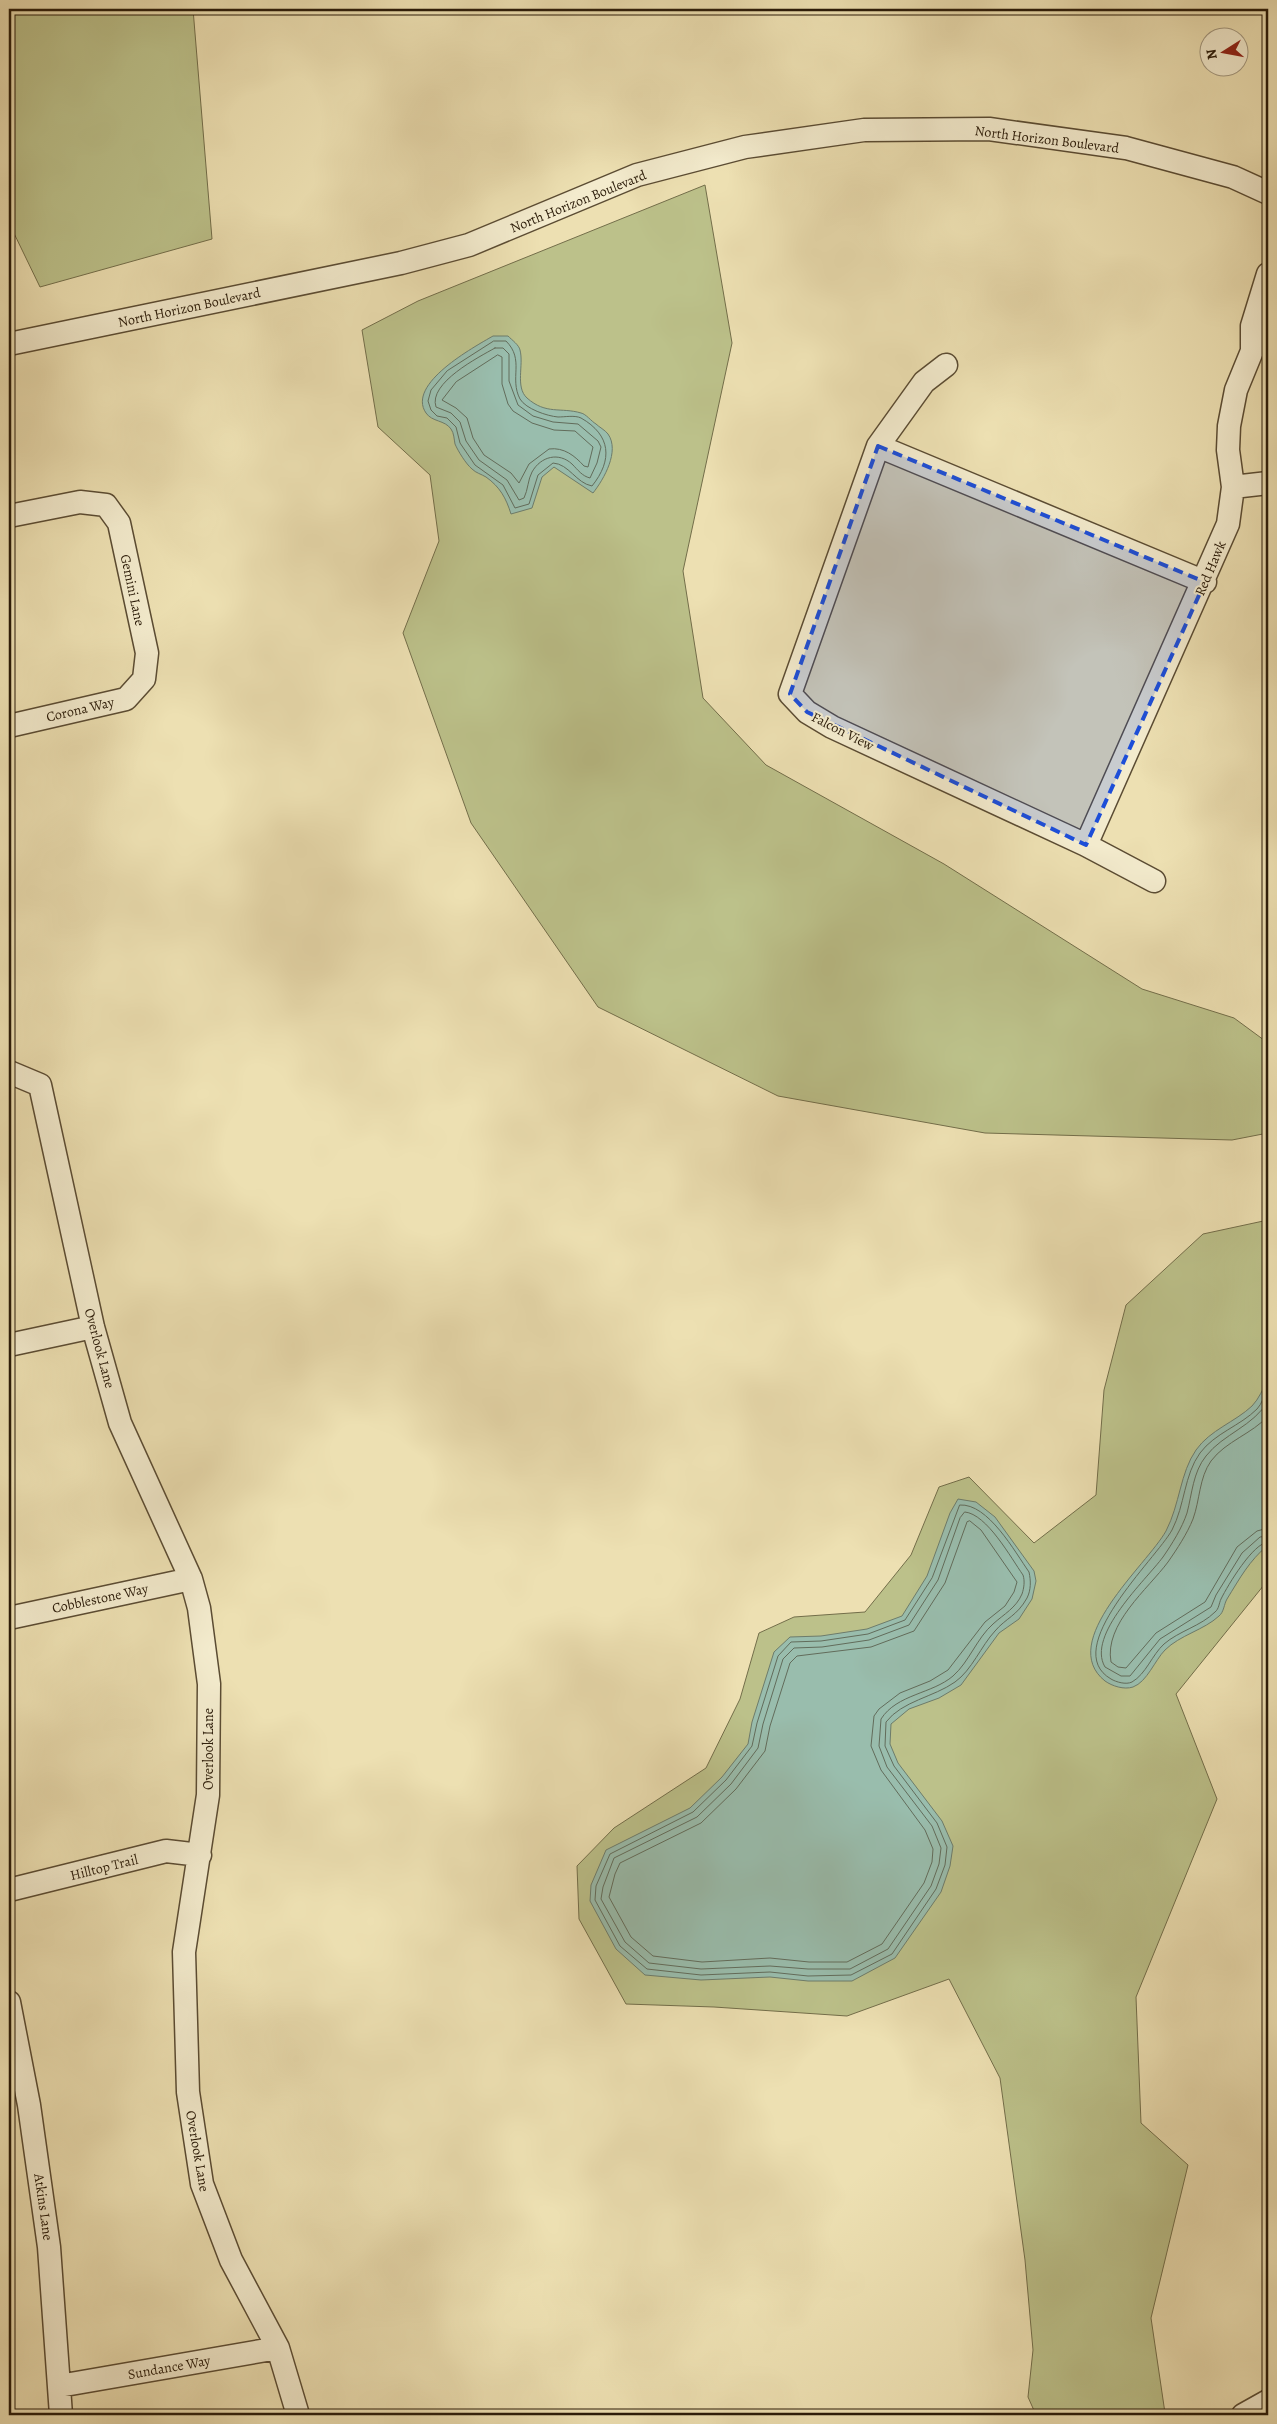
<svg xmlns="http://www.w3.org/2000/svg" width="1277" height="2424" viewBox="0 0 1277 2424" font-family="Alegreya,serif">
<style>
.green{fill:#bcc18a;stroke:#736e4a}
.water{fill:#99bdad;stroke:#6d7c6b}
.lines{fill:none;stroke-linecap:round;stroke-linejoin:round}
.shore{stroke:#626c5b;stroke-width:1}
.minor-casing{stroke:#5b4c33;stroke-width:25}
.minor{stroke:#f3ebcd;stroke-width:22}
.marked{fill:#1d4ed8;fill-opacity:0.2;stroke:#1d4ed8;stroke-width:4;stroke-dasharray:10 6;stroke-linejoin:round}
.labels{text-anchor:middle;stroke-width:4;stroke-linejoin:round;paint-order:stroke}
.street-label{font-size:14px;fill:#2a1b09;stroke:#f3ebcd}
</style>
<rect width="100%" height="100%" fill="#ede0b2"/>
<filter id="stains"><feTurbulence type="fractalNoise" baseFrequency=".004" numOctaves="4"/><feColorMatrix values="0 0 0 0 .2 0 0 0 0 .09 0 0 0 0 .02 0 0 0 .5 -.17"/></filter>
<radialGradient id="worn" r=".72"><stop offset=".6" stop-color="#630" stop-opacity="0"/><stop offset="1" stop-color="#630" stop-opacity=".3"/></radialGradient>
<path class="green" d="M 9,9 L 193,9 L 212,239 L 40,287 L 9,223 Z
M 705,185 L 732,343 L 683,571 L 703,698 L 766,765 L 944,864 L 1142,989 L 1234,1018 L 1268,1043 L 1268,1133 L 1232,1140 L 985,1133 L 778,1096 L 598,1007 L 471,823 L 403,633 L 439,541 L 430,475 L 378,427 L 362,330 L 418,301 Z
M 1268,1220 L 1268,1580 L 1176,1694 L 1217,1799 L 1136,1997 L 1141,2123 L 1188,2165 L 1151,2318 L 1165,2413 L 1160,2415 L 1036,2415 L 1028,2397 L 1033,2350 L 1025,2260 L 1000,2078 L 949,1979 L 847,2016 L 714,2007 L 626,2004 L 579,1919 L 577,1866 L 614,1828 L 706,1768 L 740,1699 L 759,1633 L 794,1617 L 865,1612 L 911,1555 L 939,1487 L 969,1477 L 1034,1543 L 1096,1495 L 1104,1390 L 1126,1305 L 1203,1234 Z"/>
<path class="water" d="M 493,336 L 508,336 C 512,340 519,345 520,350 C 524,365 515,387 527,398 C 546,415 561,407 581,413 C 586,414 591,421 596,424 C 599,427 605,430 608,434 C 620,451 604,479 593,493 L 554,467 L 542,477 L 532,508 L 511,514 C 506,498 500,487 486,477 C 481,474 476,473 472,469 C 466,464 458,451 455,444 C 454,439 454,433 451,429 C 445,420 432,422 426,413 C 406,384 474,347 493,336 Z
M 1268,1380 L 1268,1545 C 1249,1561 1240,1578 1227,1599 C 1224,1604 1224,1612 1219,1616 C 1204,1630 1180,1635 1165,1650 C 1155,1660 1147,1682 1133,1687 C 1124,1690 1112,1686 1105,1681 C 1056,1642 1147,1565 1166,1531 C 1180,1504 1180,1473 1196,1450 C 1210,1430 1235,1422 1252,1406 C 1259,1399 1263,1388 1268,1380 Z
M 958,1499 L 976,1502 L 995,1517 L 1034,1571 L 1036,1581 L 1032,1599 L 1019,1619 L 999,1633 L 961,1685 L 939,1698 L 909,1709 L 891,1724 L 890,1744 L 898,1763 L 942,1821 L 953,1846 L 950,1866 L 941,1892 L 895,1958 L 852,1981 L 808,1981 L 770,1977 L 701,1980 L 645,1975 L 616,1949 L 590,1901 L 591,1885 L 606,1850 L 690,1808 L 722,1777 L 748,1744 L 752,1722 L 774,1652 L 790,1637 L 821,1636 L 867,1629 L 902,1616 L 927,1576 L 950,1513 Z"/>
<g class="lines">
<path class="shore" d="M 494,341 L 506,341 C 525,360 509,378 520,399 C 526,409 547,416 558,417 C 565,417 575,415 581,418 C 611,435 613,460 592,486 C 576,483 569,464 553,463 L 538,475 L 529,504 L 515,508 L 503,485 L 475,465 L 460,443 L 456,427 L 447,418 L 437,416 L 431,410 L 428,401 L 431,390 L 447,371 Z
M 495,348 L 503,348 L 509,354 L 509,381 L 518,405 L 533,416 L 553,422 L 578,424 L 598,441 L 601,447 L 597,463 L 590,478 C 582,476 578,470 572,464 C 559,452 541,456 532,472 C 528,479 528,490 524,498 L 519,500 L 507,480 L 479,460 L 466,441 L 460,422 L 451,413 L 436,407 C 428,383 479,357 495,348 Z
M 498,355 L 502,357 L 502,384 L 508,404 L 513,411 L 532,423 L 554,430 L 575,431 L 593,447 L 588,467 L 584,466 C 575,456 564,447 549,449 L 529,464 L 519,483 L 511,473 L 484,455 L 473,438 L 467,418 L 456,408 L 442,400 L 456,382 Z
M 1268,1389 C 1264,1395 1262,1404 1257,1409 C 1240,1426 1215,1433 1200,1453 C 1184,1475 1185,1505 1172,1530 C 1156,1559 1059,1649 1111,1679 C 1116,1682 1126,1685 1132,1682 C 1146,1674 1152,1655 1164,1644 C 1179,1631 1201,1626 1215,1612 C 1219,1609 1219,1603 1221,1599 C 1228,1585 1253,1543 1268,1542
M 1268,1401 C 1254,1426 1223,1434 1206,1456 C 1193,1472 1192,1494 1187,1513 C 1182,1528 1172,1544 1163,1557 C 1146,1580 1086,1635 1105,1667 L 1121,1676 L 1130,1676 L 1160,1639 L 1211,1607 L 1216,1595 L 1242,1553 L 1260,1537 L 1268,1536
M 1268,1416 C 1252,1434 1226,1441 1211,1461 C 1199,1478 1200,1500 1193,1519 C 1187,1534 1177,1549 1168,1562 C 1148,1589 1104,1624 1111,1662 L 1118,1667 L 1126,1668 L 1156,1633 L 1205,1602 L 1237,1547 L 1257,1531 L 1268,1528
M 960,1505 C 988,1503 1015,1552 1029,1572 C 1031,1581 1031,1590 1027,1598 C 1017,1616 1006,1618 995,1631 C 981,1646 972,1670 955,1682 C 934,1697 902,1701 886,1722 L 885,1746 L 894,1766 L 937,1823 L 947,1847 L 945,1865 L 936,1889 L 892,1954 L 851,1975 L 808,1976 L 770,1972 L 701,1975 L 647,1969 L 620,1946 L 595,1900 L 596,1886 L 610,1854 L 693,1812 L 726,1780 L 752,1746 L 757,1723 L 778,1656 L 791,1642 L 821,1641 L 868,1634 L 905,1620 L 932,1578 Z
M 965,1512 C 987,1514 1011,1558 1023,1575 C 1025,1581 1024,1588 1022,1594 C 1016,1608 1004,1614 993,1624 C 977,1638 969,1662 953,1676 C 932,1694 897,1694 881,1719 L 879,1746 L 887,1767 L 932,1826 L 941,1848 L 939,1864 L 931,1886 L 888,1949 L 850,1969 L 808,1969 L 770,1966 L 701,1969 L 649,1963 L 625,1942 L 601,1899 L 603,1887 L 614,1858 L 697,1817 L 731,1784 L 758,1748 L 763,1724 L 783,1659 L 794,1648 L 822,1647 L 869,1640 L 909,1625 L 938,1580 L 960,1518 Z
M 970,1521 L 981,1530 L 1017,1582 L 1014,1592 L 1005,1606 L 985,1622 L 948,1670 L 930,1681 L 900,1693 L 879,1709 L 874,1716 L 871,1746 L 881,1770 L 925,1830 L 933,1849 L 932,1862 L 924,1883 L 882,1944 L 847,1962 L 809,1962 L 770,1958 L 702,1962 L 653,1956 L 631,1937 L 609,1897 L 615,1874 L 620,1863 L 701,1823 L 736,1789 L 765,1751 L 770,1726 L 790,1663 L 797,1656 L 871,1647 L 914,1631 L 945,1583 L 967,1522 Z"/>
<g class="minor-casing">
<path id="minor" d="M 9,344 L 401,263 L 469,245 L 637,175 L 745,147 L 864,130 L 989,129 L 1126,148 L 1233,177 L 1268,193
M 946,365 L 924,382 L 878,446 L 790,694 L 807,712 L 832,727 L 1086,845 L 1154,881
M 878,446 L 1205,582
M 1233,487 L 1268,483
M 9,516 L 80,502 L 106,505 L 119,523 L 147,653 L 144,679 L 126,699 L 9,726
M 1086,845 L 1228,524 L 1233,487 L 1228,450 L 1229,426 L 1236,390 L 1252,351 L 1252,326 L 1268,274
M 9,1072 L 40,1085 L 93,1327 L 120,1423 L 191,1579 L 199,1608 L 209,1684 L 208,1795 L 184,1952 L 188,2092 L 202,2184 L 231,2260 L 278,2348 L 298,2415
M 9,1345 L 93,1327
M 9,1618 L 191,1579
M 9,1890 L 166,1851 L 200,1855
M 9,2002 L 29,2105 L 49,2247 L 61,2415
M 59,2386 L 278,2348
M 1243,2415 L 1268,2401"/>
</g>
<use href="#minor" class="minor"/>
</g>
<path class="marked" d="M 878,446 L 1205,582 L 1086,845 L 807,712 L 790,694 Z"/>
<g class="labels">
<g class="street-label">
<text transform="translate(1047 139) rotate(7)" y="5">North Horizon Boulevard</text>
<text transform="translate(578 201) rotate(-22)" y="5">North Horizon Boulevard</text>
<text transform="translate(189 307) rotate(-12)" y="5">North Horizon Boulevard</text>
<text transform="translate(1210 568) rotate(-67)" y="5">Red Hawk</text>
<text transform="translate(133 590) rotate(78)" y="5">Gemini Lane</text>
<text transform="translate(80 709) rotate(-13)" y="5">Corona Way</text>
<text transform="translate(843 731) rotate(27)" y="5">Falcon View</text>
<text transform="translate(100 1348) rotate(75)" y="5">Overlook Lane</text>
<text transform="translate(100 1598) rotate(-12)" y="5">Cobblestone Way</text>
<text transform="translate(208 1749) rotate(-90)" y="5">Overlook Lane</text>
<text transform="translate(104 1867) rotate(-14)" y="5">Hilltop Trail</text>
<text transform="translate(198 2151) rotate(80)" y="5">Overlook Lane</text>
<text transform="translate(44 2207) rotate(82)" y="5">Atkins Lane</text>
<text transform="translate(169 2367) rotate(-10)" y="5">Sundance Way</text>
</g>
</g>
<rect width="1277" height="2424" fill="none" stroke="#ede0b2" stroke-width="30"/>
<rect x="10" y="10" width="1257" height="2404" fill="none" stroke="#2a1b09" stroke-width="2.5"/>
<rect x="15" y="15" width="1247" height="2394" fill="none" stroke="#2a1b09"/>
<g transform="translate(1224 52) rotate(259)"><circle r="24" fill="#f3ebcd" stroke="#a3987f"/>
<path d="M0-4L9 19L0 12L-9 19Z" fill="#8f2418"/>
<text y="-8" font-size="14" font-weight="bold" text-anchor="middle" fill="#2a1b09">N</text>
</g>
<rect width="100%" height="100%" filter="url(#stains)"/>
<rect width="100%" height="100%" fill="url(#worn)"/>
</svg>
